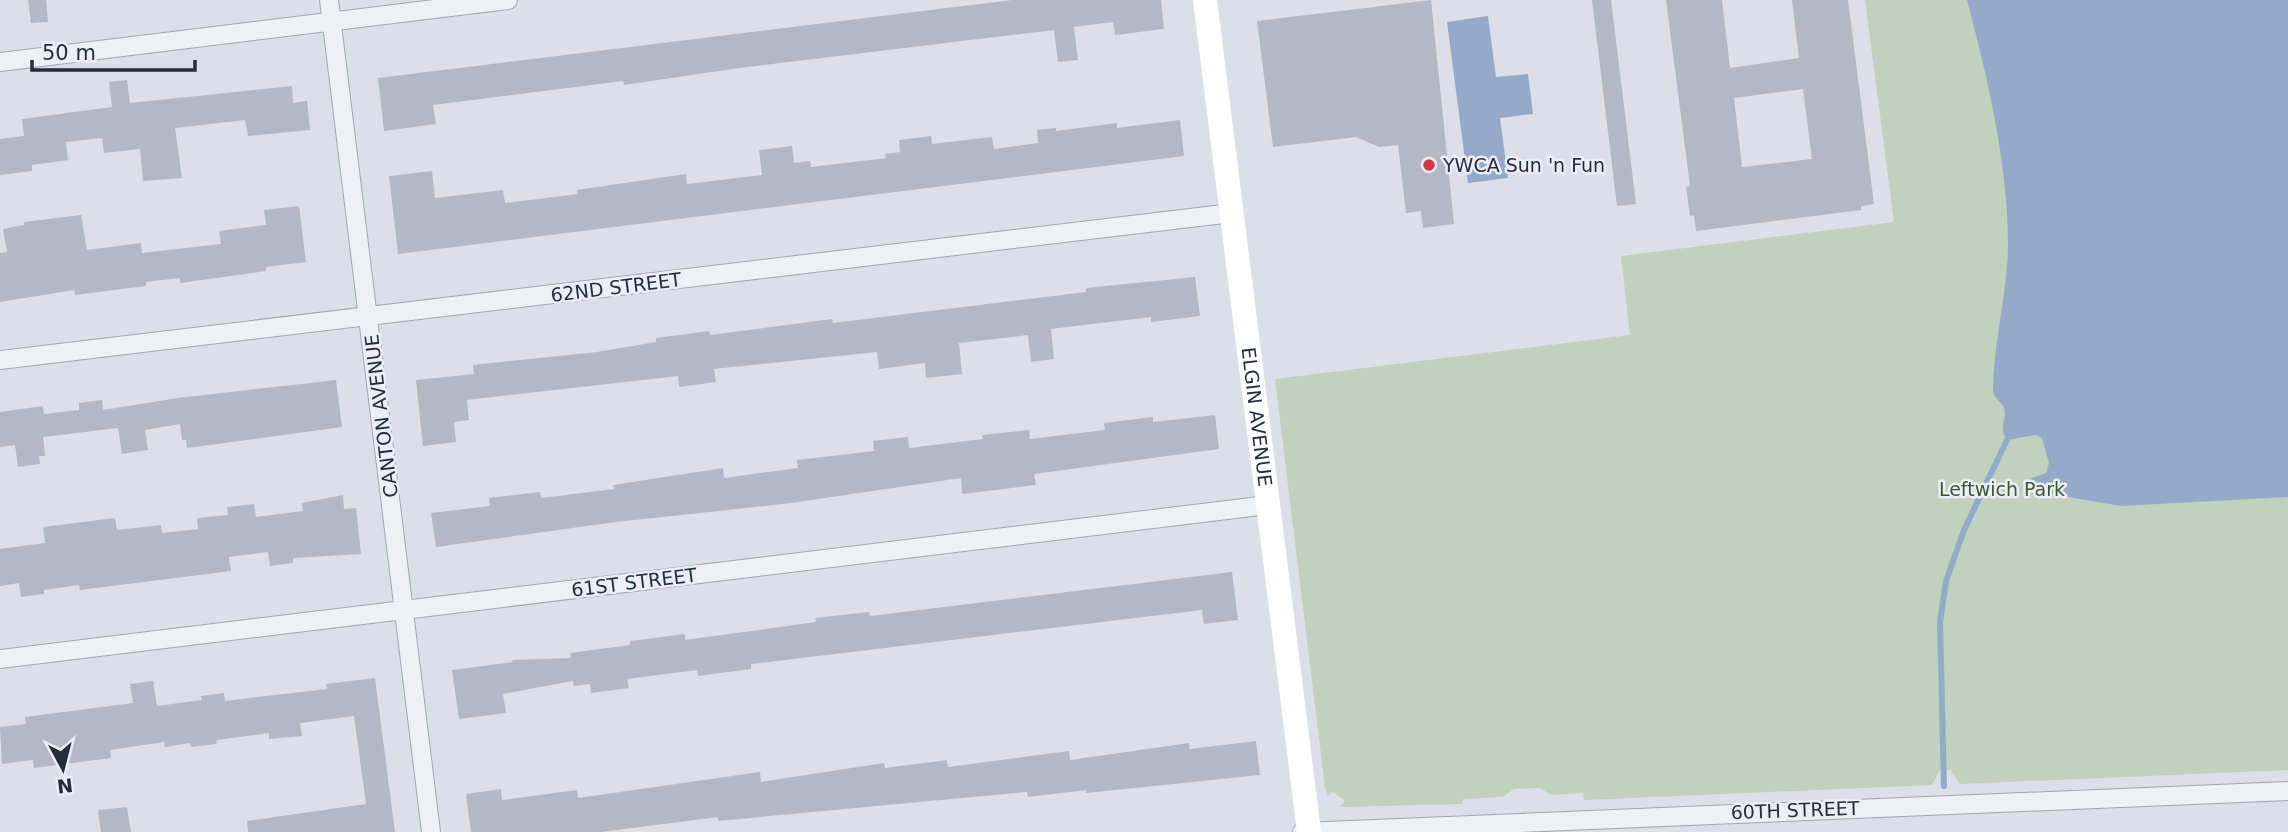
<svg xmlns="http://www.w3.org/2000/svg" width="2288" height="832" viewBox="0 0 2288 832" font-family="'DejaVu Sans',sans-serif">
<style>
.green{fill:#c0d1bd}
.water{fill:#95aac9}
.lines{fill:none;stroke-linecap:round;stroke-linejoin:round}
.stream{stroke:#95aac9;stroke-width:6}
.building{fill:#b3b8c4;fill-rule:evenodd}
.street-casing{stroke:#a1a6b1;stroke-width:20}
.street{stroke:#eff0f5;stroke-width:18}
.secondary{stroke:#fff;stroke-width:24}
.poi-dot{fill:#d23a45;stroke:#ebeef4;stroke-width:2.5}
.labels{text-anchor:middle;stroke-width:5;stroke-linejoin:round;paint-order:stroke}
.poi-label{font-size:19px;fill:#252c3d;stroke:#ebeef4;text-anchor:start}
.street-label{font-size:19px;fill:#252c3d;stroke:#ebeef4}
.park-label{font-size:19px;fill:#365932;stroke:#ebeef4}
</style>
<rect width="100%" height="100%" fill="#dcdfe7"/>
<path class="green" d="M 1865,0 L 2288,0 L 2288,770 L 1960,784 L 1951,770 L 1940,770 L 1932,785 L 1584,800 L 1583,793 L 1551,795 L 1540,788 L 1514,789 L 1503,797 L 1463,799 L 1462,804 L 1340,807 L 1345,801 L 1333,792 L 1328,796 L 1325,787 L 1275,379 L 1630,335 L 1621,256 L 1894,222 Z"/>
<path class="water" d="M 1967,0 L 2288,0 L 2288,497 L 2121,506 L 2028,490 L 2026,484 L 2029,479 L 2046,473 L 2049,463 L 2042,438 L 2035,435 L 2007,440 C 1997,427 2009,418 2003,406 C 2000,401 1995,399 1993,392 C 1993,342 2008,293 2008,243 C 2008,165 1987,75 1967,0 Z
M 1488,16 L 1496,77 L 1528,74 L 1533,114 L 1500,118 L 1508,178 L 1468,183 L 1447,22 Z"/>
<g class="lines">
<path class="stream" d="M 1944,786 L 1940,622 L 1946,581 L 1964,530 L 2007,440"/>
</g>
<path class="building" d="M 28,0 L 46,0 L 48,22 L 31,23 Z
M 1012,0 L 1161,0 L 1164,29 L 1115,35 L 1113,22 L 1074,27 L 1078,60 L 1058,62 L 1054,30 L 739,68 L 624,85 L 623,81 L 433,105 L 436,124 L 384,131 L 378,78 Z
M 1431,0 L 1454,224 L 1423,228 L 1421,211 L 1406,213 L 1398,145 L 1379,147 L 1356,137 L 1273,147 L 1257,21 Z
M 1592,0 L 1611,0 L 1636,204 L 1617,206 Z
M 1666,0 L 1722,0 L 1730,68 L 1799,58 L 1792,0 L 1848,0 L 1874,204 L 1861,206 L 1861,210 L 1696,231 L 1694,215 L 1690,216 L 1686,187 L 1690,186 ZM 1803,89 L 1812,159 L 1742,167 L 1734,98 Z
M 127,80 L 130,103 L 292,86 L 293,103 L 307,101 L 310,130 L 248,136 L 245,120 L 175,128 L 182,178 L 143,181 L 140,149 L 104,153 L 102,138 L 66,142 L 68,160 L 32,165 L 32,171 L 0,175 L 0,139 L 24,136 L 22,119 L 112,107 L 109,82 Z
M 1180,120 L 1184,156 L 398,254 L 389,176 L 432,171 L 435,198 L 503,190 L 505,203 L 578,194 L 577,190 L 686,174 L 687,184 L 762,175 L 759,150 L 792,146 L 794,163 L 810,161 L 811,167 L 886,158 L 885,154 L 900,152 L 899,140 L 931,136 L 932,144 L 992,137 L 994,149 L 1038,143 L 1037,130 L 1056,128 L 1056,131 L 1117,123 L 1117,128 Z
M 299,206 L 306,262 L 266,267 L 266,271 L 180,283 L 180,278 L 146,282 L 146,286 L 75,295 L 74,290 L 0,302 L 0,253 L 7,252 L 3,229 L 24,225 L 24,222 L 81,215 L 87,250 L 141,243 L 142,253 L 221,244 L 219,231 L 266,225 L 264,210 Z
M 1195,277 L 1200,316 L 1151,322 L 1151,317 L 1051,329 L 1054,359 L 1031,362 L 1028,335 L 959,343 L 962,374 L 926,378 L 925,363 L 879,369 L 877,352 L 714,369 L 716,382 L 679,387 L 678,376 L 467,400 L 469,420 L 454,422 L 456,442 L 423,446 L 416,380 L 474,374 L 473,365 L 597,352 L 656,342 L 656,338 L 709,331 L 710,335 L 832,319 L 833,323 L 1086,292 L 1086,288 Z
M 336,380 L 342,427 L 187,448 L 186,440 L 182,440 L 180,424 L 145,430 L 148,450 L 122,454 L 118,428 L 43,437 L 45,456 L 39,456 L 40,464 L 18,467 L 15,445 L 0,447 L 0,412 L 43,406 L 44,414 L 79,410 L 79,403 L 102,400 L 103,410 L 178,398 Z
M 1215,415 L 1219,449 L 1034,474 L 1036,485 L 962,494 L 961,478 L 791,503 L 608,523 L 436,547 L 431,513 L 490,506 L 489,498 L 540,492 L 541,498 L 614,489 L 613,485 L 723,468 L 724,478 L 798,468 L 797,460 L 874,451 L 873,441 L 908,437 L 909,448 L 983,439 L 982,435 L 1029,430 L 1030,439 L 1105,430 L 1104,423 L 1153,417 L 1153,422 Z
M 343,495 L 344,509 L 356,508 L 361,554 L 293,558 L 293,563 L 270,566 L 268,552 L 229,557 L 231,571 L 80,590 L 79,585 L 44,590 L 44,594 L 21,597 L 19,583 L 0,586 L 0,549 L 45,543 L 43,527 L 115,518 L 117,530 L 161,525 L 162,533 L 198,529 L 197,518 L 228,515 L 227,507 L 254,504 L 256,517 L 303,511 L 302,503 Z
M 1232,572 L 1238,620 L 1204,624 L 1202,610 L 751,664 L 751,669 L 698,676 L 697,670 L 627,679 L 629,688 L 591,693 L 590,684 L 574,686 L 573,681 L 503,694 L 506,713 L 459,719 L 452,670 L 513,662 L 512,660 L 571,658 L 570,653 L 630,645 L 630,641 L 685,634 L 685,640 L 816,622 L 815,618 L 869,612 L 870,616 Z
M 375,678 L 395,832 L 248,832 L 247,821 L 366,804 L 354,716 L 300,723 L 302,736 L 269,739 L 269,733 L 217,740 L 216,744 L 191,747 L 190,743 L 165,747 L 164,742 L 110,750 L 111,758 L 34,768 L 33,760 L 2,764 L 0,727 L 26,724 L 25,717 L 133,703 L 130,684 L 153,681 L 157,706 L 202,700 L 201,696 L 224,693 L 225,701 L 327,689 L 326,684 Z
M 1256,741 L 1260,775 L 1086,793 L 1086,790 L 1028,797 L 1027,792 L 718,821 L 718,817 L 601,832 L 471,832 L 466,794 L 501,789 L 502,800 L 577,790 L 578,798 L 760,772 L 761,782 L 884,763 L 885,768 L 947,760 L 948,767 L 1069,751 L 1070,760 L 1189,743 L 1190,749 Z
M 127,807 L 131,832 L 101,832 L 98,810 Z"/>
<g class="lines">
<g class="street-casing">
<path id="street" d="M 329,0 L 431,832
M 0,62 L 508,0
M 0,360 L 1232,213
M 0,659 L 1268,505
M 1302,832 L 2288,791"/>
</g>
<use href="#street" class="street"/>
<path class="secondary" id="s1" d="M 1205,0 L 1309,832"/>
</g>
<circle class="poi-dot" cx="1429" cy="165" r="7"/>
<g class="labels">
<g class="poi-label">
<text x="1443" y="172">YWCA Sun 'n Fun</text>
</g>
<g class="street-label">
<text transform="translate(616 287) rotate(-7)" y="7">62ND STREET</text>
<text transform="translate(381 416) rotate(-97)" y="7">CANTON AVENUE</text>
<text dy="7" stroke="none"><textPath href="#s1" startOffset="420">ELGIN AVENUE</textPath></text>
<text transform="translate(634 582) rotate(-7)" y="7">61ST STREET</text>
<text transform="translate(1795 810) rotate(-2)" y="7">60TH STREET</text>
</g>
<g class="park-label">
<text x="2002" y="496">Leftwich Park</text>
</g>
</g>
<g transform="translate(63 769) rotate(173)" stroke="#ebeef4" stroke-width="5" paint-order="stroke">
<path d="M0-5L12 26L0 18L-12 26Z" fill="#252c3d"/>
<text y="-10" font-size="19" font-weight="bold" text-anchor="middle" fill="#252c3d">N</text>
</g>
<path d="M32 60v10h163v-10" fill="none" stroke="#252c3d" stroke-width="3.5"/>
<text x="42" y="60" font-size="21" fill="#252c3d" stroke="#ebeef4" stroke-width="5" paint-order="stroke">50 m</text>
</svg>
